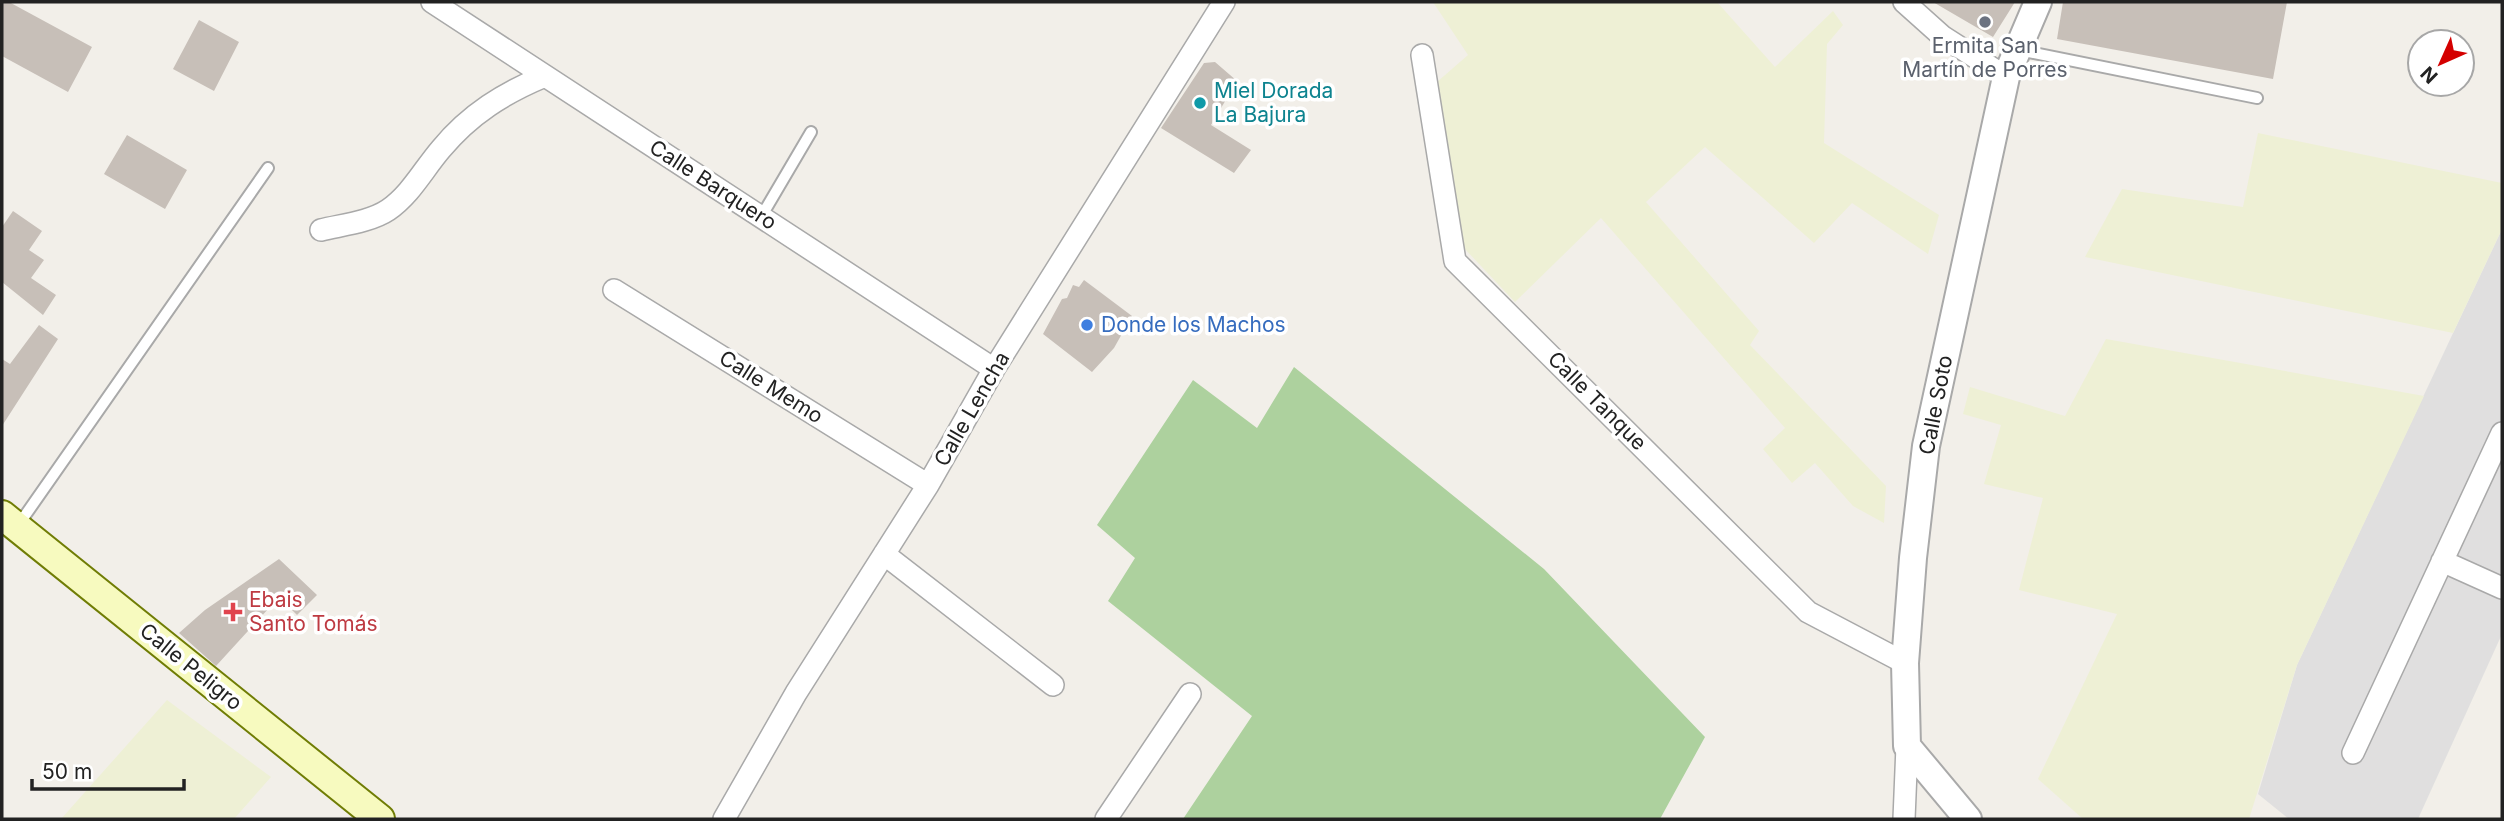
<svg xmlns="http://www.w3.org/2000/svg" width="2504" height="821" viewBox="0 0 2504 821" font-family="Inter,sans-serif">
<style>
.residential{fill:#e0dfdf}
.farmland{fill:#eef0d5}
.forest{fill:#add19e}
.building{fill:#c7bfb8}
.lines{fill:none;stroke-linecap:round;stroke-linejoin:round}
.service-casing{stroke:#a9a9a9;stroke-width:14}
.minor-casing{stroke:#a9a9a9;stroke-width:24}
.tertiary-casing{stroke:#a9a9a9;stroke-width:30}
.secondary-casing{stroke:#707d05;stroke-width:32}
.service{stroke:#fff;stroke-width:10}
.minor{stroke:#fff;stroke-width:21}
.tertiary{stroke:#fff;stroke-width:26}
.secondary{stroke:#f7fabf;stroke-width:28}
.worship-dot{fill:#6b7280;stroke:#fff;stroke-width:2.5}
.culture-dot{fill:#0f9aa8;stroke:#fff;stroke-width:2.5}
.shop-dot{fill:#3f7fe0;stroke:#fff;stroke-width:2.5}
.health-dot{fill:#e0444e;stroke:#fff;stroke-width:2.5}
.labels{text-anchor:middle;stroke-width:7;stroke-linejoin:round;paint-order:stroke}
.worship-label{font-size:21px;fill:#5b616d;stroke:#fff}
.culture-label{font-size:21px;fill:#0d838f;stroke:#fff;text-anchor:start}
.street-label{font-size:21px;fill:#222;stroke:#fff}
.shop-label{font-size:21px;fill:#366cbe;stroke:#fff;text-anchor:start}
.health-label{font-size:21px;fill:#be3a42;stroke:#fff;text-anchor:start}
</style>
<rect width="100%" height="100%" fill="#f2efe9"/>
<path class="residential" d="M 2502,229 L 2502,634 L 2418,819 L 2289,819 L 2258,794 L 2297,665 Z"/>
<path class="farmland" d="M 1433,2 L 1717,2 L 1775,67 L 1833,11 L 1843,25 L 1827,44 L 1824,143 L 1939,215 L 1928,254 L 1852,203 L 1814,243 L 1705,147 L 1646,202 L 1759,331 L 1750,345 L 1886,486 L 1884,523 L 1853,506 L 1815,463 L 1792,483 L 1763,449 L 1785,428 L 1601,218 L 1515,302 L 1463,247 L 1437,82 L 1468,55 Z
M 2258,133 L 2502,183 L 2502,229 L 2453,333 L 2085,257 L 2122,189 L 2243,207 Z
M 2106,339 L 2424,396 L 2297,665 L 2249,819 L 2083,819 L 2038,779 L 2117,614 L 2019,590 L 2043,498 L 1984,484 L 2001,425 L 1963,414 L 1970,387 L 2065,416 Z
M 167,700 L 271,777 L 234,819 L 61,819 Z"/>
<path class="forest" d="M 1294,367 L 1544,569 L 1705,737 L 1660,819 L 1183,819 L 1252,716 L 1108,601 L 1135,558 L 1097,525 L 1193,380 L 1257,428 Z"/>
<path class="building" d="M 2,2 L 9,2 L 92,47 L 68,92 L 2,56 Z
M 1933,2 L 2015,2 L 1993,37 Z
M 2063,2 L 2287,2 L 2273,79 L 2057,39 Z
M 199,20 L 239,42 L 214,91 L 173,69 Z
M 1215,62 L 1237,81 L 1211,125 L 1251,150 L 1234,173 L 1161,128 L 1204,63 Z
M 127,135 L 187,170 L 165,209 L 104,174 Z
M 13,211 L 42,231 L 29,250 L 44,260 L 31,278 L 56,295 L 43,315 L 2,282 L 2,227 Z
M 1084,280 L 1132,316 L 1114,348 L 1092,372 L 1043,334 L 1062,299 L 1067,298 L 1073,285 L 1079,287 Z
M 39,325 L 58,339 L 2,426 L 2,359 L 10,364 Z
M 279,559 L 317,595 L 297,615 L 279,597 L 216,666 L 179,633 L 205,610 Z"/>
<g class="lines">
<g class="service-casing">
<path id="service" d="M 2019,50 L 2257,98
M 761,217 L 811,132
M 17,527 L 268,168"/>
</g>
<g class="minor-casing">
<path id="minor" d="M 432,2 L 994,369
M 1904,2 L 1942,36 L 2006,77
M 1422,55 L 1455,261 L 1808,612 L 1905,663
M 321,230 C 341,225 370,222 388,210 C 411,194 423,170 441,149 C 470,114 504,93 545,76
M 614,290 L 928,485
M 884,554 L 1053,685
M 2442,561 L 2502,588
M 2353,753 L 2502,433
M 724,819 L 796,693 L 928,485 L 994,369 L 1224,2
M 1106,819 L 1190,694
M 1904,819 L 1907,746"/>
</g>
<g class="tertiary-casing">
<path id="tertiary" d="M 1968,819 L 1907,746 L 1905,663 L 1913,558 L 1926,446 L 2006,77 L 2038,2"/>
</g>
<g class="secondary-casing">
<path id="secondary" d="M 2,515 L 380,819"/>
</g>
<use href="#service" class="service"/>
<use href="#minor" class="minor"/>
<use href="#tertiary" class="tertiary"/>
<use href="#secondary" class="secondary"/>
</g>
<circle class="worship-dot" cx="1985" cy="22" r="7"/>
<circle class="culture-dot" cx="1200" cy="103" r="7"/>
<circle class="shop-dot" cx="1087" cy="325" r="7"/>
<path class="health-dot" d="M229.5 601.5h7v7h7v7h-7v7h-7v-7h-7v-7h7z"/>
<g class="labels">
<g class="worship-label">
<text x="1985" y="53">Ermita San<tspan x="1985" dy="24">Martín de Porres</tspan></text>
</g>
<g class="culture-label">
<text x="1214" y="98">Miel Dorada<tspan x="1214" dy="24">La Bajura</tspan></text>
</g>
<g class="street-label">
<text transform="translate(713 185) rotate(33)" y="7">Calle Barquero</text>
<text transform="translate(771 387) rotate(32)" y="7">Calle Memo</text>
<text transform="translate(1597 401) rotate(45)" y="7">Calle Tanque</text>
<text transform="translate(1936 405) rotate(-79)" y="7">Calle Soto</text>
<text transform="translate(972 409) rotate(-60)" y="7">Calle Lencha</text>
<text transform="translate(191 667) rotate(39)" y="7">Calle Peligro</text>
</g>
<g class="shop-label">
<text x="1101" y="332">Donde los Machos</text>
</g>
<g class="health-label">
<text x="249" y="607">Ebais<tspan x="249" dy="24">Santo Tomás</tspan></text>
</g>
</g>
<rect width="2504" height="821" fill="none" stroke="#222222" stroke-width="7"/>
<g transform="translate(2441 63) rotate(225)"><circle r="33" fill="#ffffff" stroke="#a7a7a7" stroke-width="2"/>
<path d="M0-5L12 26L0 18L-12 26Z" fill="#d40000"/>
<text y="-10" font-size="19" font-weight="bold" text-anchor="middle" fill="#222222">N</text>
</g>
<path d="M32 779v10h152v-10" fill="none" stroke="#222222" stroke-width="3.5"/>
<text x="42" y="779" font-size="21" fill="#222222" stroke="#ffffff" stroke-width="5" paint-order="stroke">50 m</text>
</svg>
